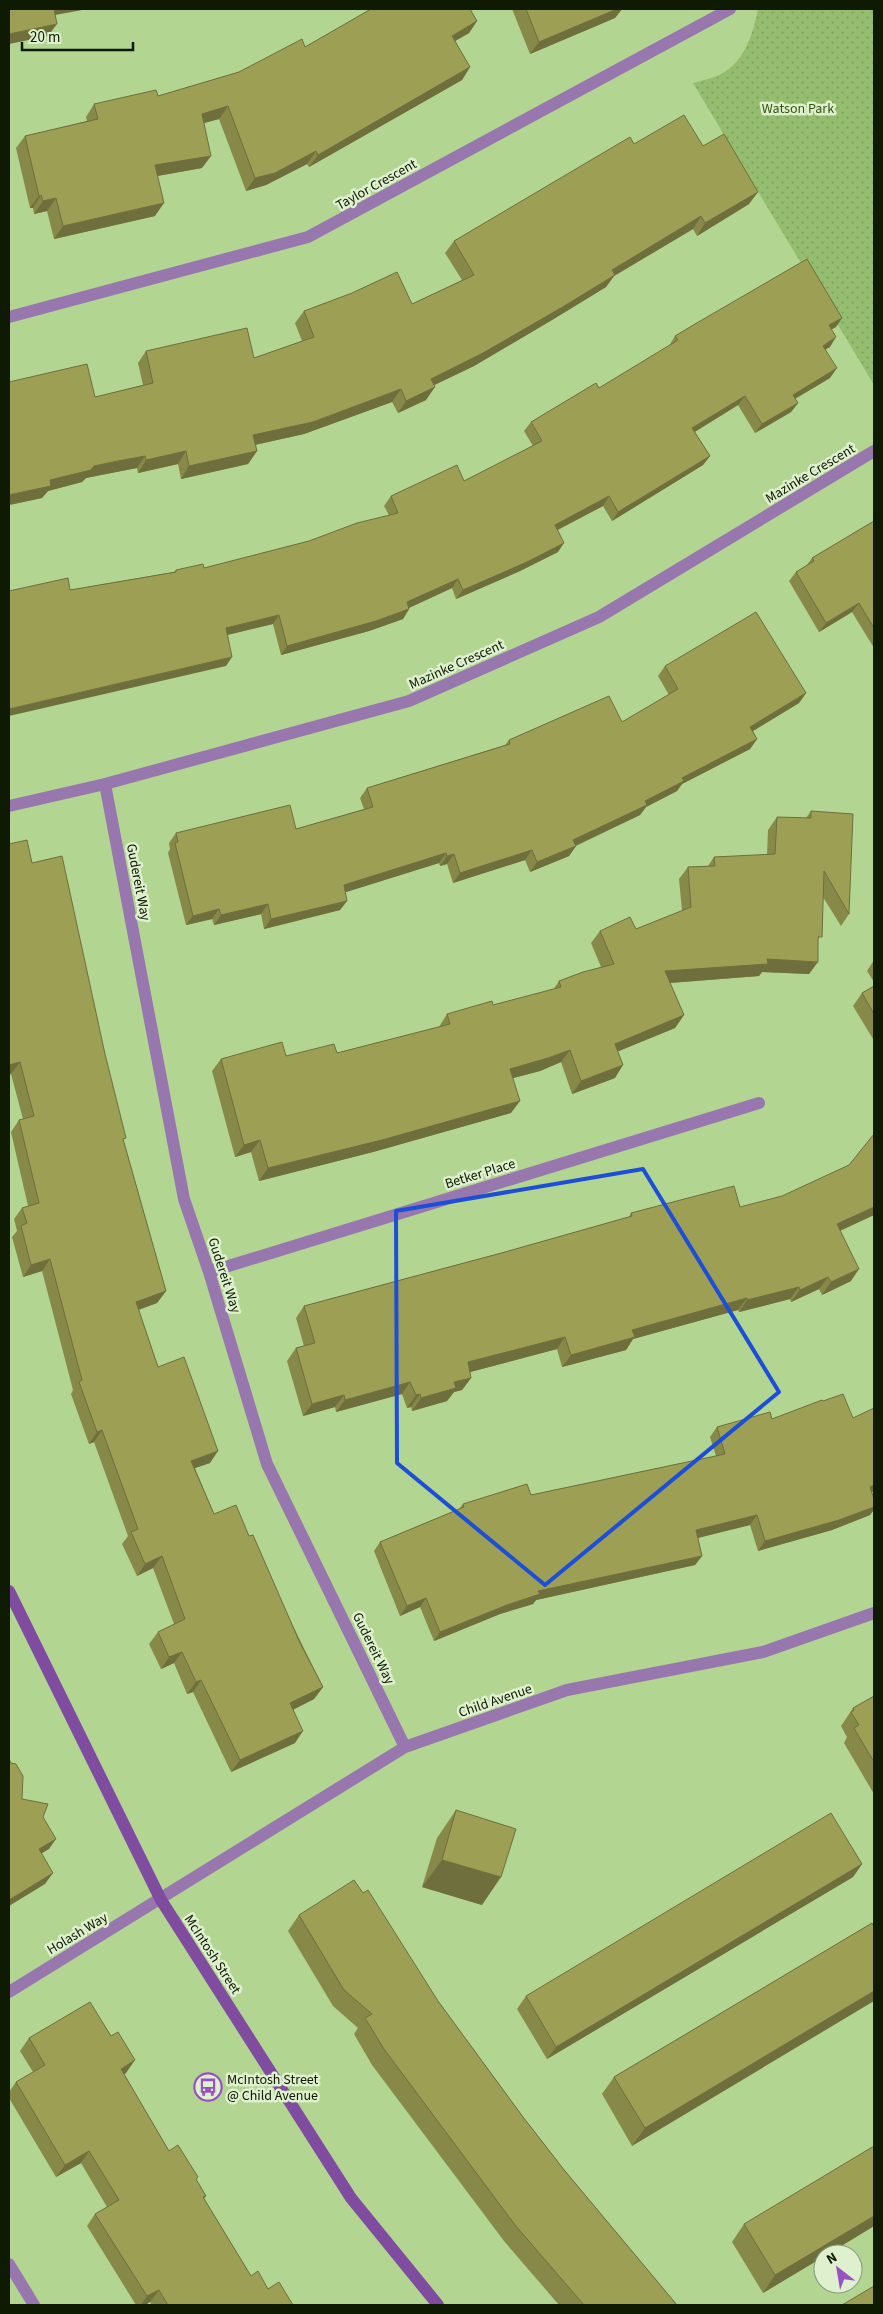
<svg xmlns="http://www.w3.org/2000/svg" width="883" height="2314" viewBox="0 0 883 2314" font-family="'Source Sans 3',sans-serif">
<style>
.green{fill:url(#green-dots)}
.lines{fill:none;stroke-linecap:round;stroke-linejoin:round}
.street{stroke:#9777ae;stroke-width:12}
.secondary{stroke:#7f4c9f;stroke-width:12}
.wall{fill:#878949}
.shaded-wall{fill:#6e6f3c}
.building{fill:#9d9f55;stroke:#6e6f3c}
.marked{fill:none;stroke:#1d4ed8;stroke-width:4;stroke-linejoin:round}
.labels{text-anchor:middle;stroke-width:5;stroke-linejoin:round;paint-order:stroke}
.park-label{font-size:14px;fill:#37550f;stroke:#def0ce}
.street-label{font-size:14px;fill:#0e1a02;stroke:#def0ce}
.poi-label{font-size:14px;fill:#0e1a02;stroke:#def0ce;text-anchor:start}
</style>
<defs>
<pattern id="green-dots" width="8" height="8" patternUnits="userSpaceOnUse" patternTransform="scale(1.25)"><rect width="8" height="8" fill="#95bd6f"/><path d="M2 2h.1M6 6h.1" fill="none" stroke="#7fa25e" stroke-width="1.8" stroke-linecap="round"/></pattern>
</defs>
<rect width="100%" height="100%" fill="#b2d592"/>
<path class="green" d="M 758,9 L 874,9 L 874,385 L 693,83 C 703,80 715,78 723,73 C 746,59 753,33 758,9 Z"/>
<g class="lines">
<path class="street" d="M 9,317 L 308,237 L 730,9
M 105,784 L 184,1199 L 209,1272 L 267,1464 L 405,1747
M 9,806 L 105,784 L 409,701 L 599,617 L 874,451
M 209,1272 L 759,1103
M 9,1992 L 405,1747 L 567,1690 L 763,1652 L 874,1613
M 9,2264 L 34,2305"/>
<path class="secondary" d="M 9,1591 L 161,1900 L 351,2198 L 438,2305"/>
</g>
<path class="wall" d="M 512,9 L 622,9 L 615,18 L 530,54 Z
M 477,21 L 469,33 L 455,41 L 470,67 L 462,80 L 309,167 L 307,164 L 266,185 L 246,191 L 219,119 L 204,123 L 202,168 L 157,176 L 155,216 L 54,239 L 47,211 L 34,214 L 33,208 L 30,208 L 16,148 L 25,136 L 87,121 L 86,117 L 94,104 L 158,96 L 239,72 L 305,47 Z
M 634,144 L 703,146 L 749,204 L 697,236 L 693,229 L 614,276 L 606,287 L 552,320 L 474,366 L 434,385 L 426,400 L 398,413 L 392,402 L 304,434 L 255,445 L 257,451 L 248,464 L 181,479 L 178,464 L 138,473 L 137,468 L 110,473 L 86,478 L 82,482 L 48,491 L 42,498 L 9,505 L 9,382 L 95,397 L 143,385 L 138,363 L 146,351 L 254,358 L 302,341 L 295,323 L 304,311 L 412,304 L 462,280 L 445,253 L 454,241 Z
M 836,327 L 832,329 L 830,347 L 825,349 L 830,378 L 795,399 L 798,403 L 791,412 L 755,433 L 738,405 L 695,432 L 710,456 L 703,465 L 612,521 L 603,506 L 558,530 L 558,552 L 520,571 L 456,599 L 452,588 L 409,608 L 409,609 L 403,619 L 369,631 L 281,655 L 273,624 L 227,635 L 226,666 L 70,590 L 174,572 L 176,570 L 204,568 L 309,541 L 389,515 L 384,506 L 391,496 L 464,481 L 533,446 L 524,431 L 531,422 L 599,388 L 669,346 L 675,336 Z
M 874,521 L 874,648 L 852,612 L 819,632 L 789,581 L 796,572 L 807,565 L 812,558 Z
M 665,666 L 806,693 L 799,703 L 753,731 L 757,739 L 750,749 L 682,784 L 677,791 L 646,807 L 640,815 L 576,846 L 569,856 L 530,872 L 525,860 L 453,883 L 447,864 L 440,866 L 439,863 L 345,892 L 347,901 L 340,910 L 264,929 L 261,914 L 214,925 L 212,919 L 186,925 L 168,853 L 170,849 L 169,843 L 176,833 L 296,829 L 364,809 L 360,798 L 367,788 L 505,745 L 509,740 L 622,722 L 669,695 L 658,676 Z
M 811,811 L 849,914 L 841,926 L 823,897 L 818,942 L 809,974 L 762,972 L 759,976 L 670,983 L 684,1015 L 675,1028 L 618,1051 L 615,1078 L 572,1094 L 561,1062 L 540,1071 L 513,1078 L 511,1113 L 373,1152 L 259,1181 L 251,1152 L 235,1157 L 212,1071 L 221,1059 L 337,1053 L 439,1027 L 447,1014 L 493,1005 L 553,990 L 559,981 L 601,967 L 591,943 L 600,931 L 636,929 L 682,911 L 679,879 L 688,867 L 708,866 L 714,857 L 767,855 L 768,830 L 777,817 L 806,818 Z
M 32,863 L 124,1142 L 166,1291 L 157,1303 L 139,1310 L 158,1367 L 210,1463 L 195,1468 L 214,1514 L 249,1536 L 323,1687 L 314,1699 L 293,1710 L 295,1743 L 231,1772 L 193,1692 L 187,1694 L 174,1663 L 161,1669 L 149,1644 L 158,1632 L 174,1624 L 153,1568 L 137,1576 L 122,1544 L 128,1536 L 94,1442 L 89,1444 L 71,1394 L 73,1390 L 42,1271 L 23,1277 L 12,1237 L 17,1231 L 14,1219 L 22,1208 L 28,1206 L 11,1132 L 19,1120 L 23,1119 L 11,1074 Z
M 874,960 L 874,982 L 867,971 Z
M 874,986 L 874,1043 L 873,1039 L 853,1006 L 862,993 Z
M 740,1207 L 874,1215 L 840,1231 L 851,1281 L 822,1295 L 819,1289 L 791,1302 L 790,1299 L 739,1312 L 738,1310 L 633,1339 L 626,1350 L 562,1367 L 557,1349 L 470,1372 L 471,1378 L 462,1390 L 454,1392 L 447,1401 L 412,1411 L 411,1407 L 407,1408 L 402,1394 L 336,1412 L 335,1407 L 303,1416 L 287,1361 L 296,1348 L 304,1346 L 296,1318 L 304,1306 L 505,1252 L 629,1217 L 631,1213 Z
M 772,1419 L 872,1492 L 870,1515 L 832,1530 L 758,1551 L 750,1525 L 698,1538 L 702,1556 L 695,1565 L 536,1600 L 533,1604 L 500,1614 L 434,1641 L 420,1607 L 400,1616 L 374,1551 L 380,1542 L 459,1509 L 463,1504 L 531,1495 L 716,1456 L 710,1437 L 717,1427 Z
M 874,1696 L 874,1794 L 844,1743 L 847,1737 L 841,1726 L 853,1708 Z
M 456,1810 L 482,1905 L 422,1887 L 437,1838 Z
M 862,1864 L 853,1877 L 547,2059 L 517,2009 L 526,1996 Z
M 363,1893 L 438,2001 L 523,2117 L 565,2171 L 677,2305 L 559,2305 L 504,2241 L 372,2065 L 354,2034 L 358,2028 L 333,2006 L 288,1931 L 299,1915 Z
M 872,1923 L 632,2146 L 602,2094 L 614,2077 Z
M 29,2038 L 126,2073 L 124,2074 L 169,2151 L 196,2180 L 206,2196 L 204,2199 L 251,2276 L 268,2289 L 293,2305 L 152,2305 L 150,2302 L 145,2305 L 136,2305 L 87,2226 L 95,2214 L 107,2207 L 81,2163 L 56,2177 L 9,2098 L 9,2092 L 16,2082 L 33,2072 L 20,2051 Z
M 744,2224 L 874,2226 L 828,2254 L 823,2254 L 823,2257 L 763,2293 L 732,2242 Z"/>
<path class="shaded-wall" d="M 50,9 L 88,9 L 44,17 Z
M 617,9 L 622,9 L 615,18 L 530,54 L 539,42 Z
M 477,21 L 469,33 L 443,48 L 452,36 Z
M 57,24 L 48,36 L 9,44 L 9,34 Z
M 470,67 L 462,80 L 309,167 L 318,155 Z
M 228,106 L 219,119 L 193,126 L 202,114 Z
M 316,151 L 307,164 L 266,185 L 246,191 L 255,178 Z
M 211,156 L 202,168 L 146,178 L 155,165 Z
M 758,192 L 749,204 L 697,236 L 705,223 Z
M 41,195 L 33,208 L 30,208 L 39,196 Z
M 56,198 L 47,211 L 34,214 L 43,201 Z
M 164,203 L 155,216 L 54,239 L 63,226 Z
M 701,216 L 693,229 L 614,276 L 606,287 L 552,320 L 474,366 L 422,391 L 431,379 Z
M 842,318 L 836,327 L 823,334 L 829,325 Z
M 836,337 L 830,347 L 816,355 L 823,346 Z
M 837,368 L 830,378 L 786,404 L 793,395 Z
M 435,387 L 426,400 L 398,413 L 406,401 Z
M 401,389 L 392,402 L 304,434 L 245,447 L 253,435 Z
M 745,396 L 738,405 L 686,437 L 692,428 Z
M 798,403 L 791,412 L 755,433 L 762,424 Z
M 186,451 L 178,464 L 138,473 L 146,460 Z
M 257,451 L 248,464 L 181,479 L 189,466 Z
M 145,456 L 137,468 L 86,478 L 82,482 L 48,491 L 42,498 L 9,505 L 9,495 L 50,480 L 94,466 Z
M 710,456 L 703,465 L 612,521 L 618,512 Z
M 609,496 L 603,506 L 549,534 L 555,525 Z
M 564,543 L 558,552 L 520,571 L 456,599 L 463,590 Z
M 458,579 L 452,588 L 400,612 L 407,602 Z
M 859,603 L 852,612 L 819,632 L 826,623 Z
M 409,609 L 403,619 L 369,631 L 281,655 L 287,646 Z
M 279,615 L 273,624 L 219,637 L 226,628 Z
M 232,657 L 226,666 L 9,716 L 9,709 Z
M 806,693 L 799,703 L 743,737 L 750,727 Z
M 757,739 L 750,749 L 682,784 L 677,791 L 646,807 L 640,815 L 572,847 L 576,846 L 569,856 L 530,872 L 537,862 L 573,840 L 645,801 L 682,778 Z
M 532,850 L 525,860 L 453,883 L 460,873 Z
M 446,853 L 439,863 L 337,895 L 344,885 Z
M 454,854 L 447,864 L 440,866 L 447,856 Z
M 347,901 L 340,910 L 264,929 L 271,919 Z
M 268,904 L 261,914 L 214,925 L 221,915 Z
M 219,909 L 212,919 L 186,925 L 193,916 Z
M 767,959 L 818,962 L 809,974 L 762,972 L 759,976 L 656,984 L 665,971 Z
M 684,1015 L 675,1028 L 607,1056 L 615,1044 Z
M 570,1050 L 561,1062 L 540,1071 L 502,1081 L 510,1069 Z
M 20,1062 L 11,1074 L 9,1075 L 9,1065 Z
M 623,1065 L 615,1078 L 572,1094 L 581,1081 Z
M 520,1101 L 511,1113 L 373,1152 L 259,1181 L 268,1168 Z
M 260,1140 L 251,1152 L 235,1157 L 244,1145 Z
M 874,1207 L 874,1215 L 828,1236 L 837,1224 Z
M 50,1259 L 42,1271 L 23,1277 L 31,1265 Z
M 859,1269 L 851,1281 L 822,1295 L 831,1282 Z
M 828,1277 L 819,1289 L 791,1302 L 800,1290 Z
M 799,1287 L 790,1299 L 739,1312 L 747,1300 Z
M 166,1291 L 157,1303 L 128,1313 L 136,1302 Z
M 747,1298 L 738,1310 L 633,1339 L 626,1350 L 562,1367 L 571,1355 L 632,1330 Z
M 565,1337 L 557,1349 L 459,1375 L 468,1362 Z
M 471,1378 L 462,1390 L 454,1392 L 447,1401 L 412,1411 L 421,1398 L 454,1382 Z
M 410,1382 L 402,1394 L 336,1412 L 345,1400 Z
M 420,1394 L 411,1407 L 407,1408 L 416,1395 Z
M 344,1395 L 335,1407 L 303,1416 L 312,1404 Z
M 102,1430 L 94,1442 L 89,1444 L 97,1432 Z
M 218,1451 L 210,1463 L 183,1472 L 191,1461 Z
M 874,1485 L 874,1491 L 863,1497 L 870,1487 Z
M 874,1507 L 874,1510 L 870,1515 L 832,1530 L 758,1551 L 765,1541 Z
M 757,1515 L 750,1525 L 689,1540 L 696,1530 Z
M 162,1556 L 153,1568 L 137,1576 L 145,1564 Z
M 702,1556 L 695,1565 L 536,1600 L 533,1604 L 500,1614 L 434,1641 L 440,1632 L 538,1591 Z
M 426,1598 L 420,1607 L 400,1616 L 407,1606 Z
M 182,1652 L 174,1663 L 161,1669 L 169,1657 Z
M 201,1680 L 193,1692 L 187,1694 L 196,1682 Z
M 323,1687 L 314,1699 L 282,1715 L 290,1703 Z
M 303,1731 L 295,1743 L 231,1772 L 240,1760 Z
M 56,1839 L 49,1849 L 31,1860 L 39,1849 Z
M 442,1860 L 501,1877 L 482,1905 L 422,1887 Z
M 862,1864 L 853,1877 L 547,2059 L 556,2047 Z
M 53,1873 L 45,1884 L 9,1906 L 9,1900 Z
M 874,1991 L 874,2001 L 632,2146 L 645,2128 Z
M 135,2060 L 126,2073 L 112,2081 L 121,2069 Z
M 89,2151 L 81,2163 L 56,2177 L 65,2165 Z
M 874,2216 L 874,2226 L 828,2254 L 823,2254 L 823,2257 L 763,2293 L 775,2275 Z
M 159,2290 L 150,2302 L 145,2305 L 141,2305 L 147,2296 Z"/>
<path class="building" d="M 9,9 L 54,9 L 57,24 L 9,34 Z
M 371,9 L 470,9 L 477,21 L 452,36 L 470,67 L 318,155 L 316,151 L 275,173 L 255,178 L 228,106 L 202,114 L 211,156 L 155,165 L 164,203 L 63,226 L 56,198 L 43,201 L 41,195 L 39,196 L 25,136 L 98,119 L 94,104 L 156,90 L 158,96 L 239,72 L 302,39 L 305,47 Z
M 526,9 L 617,9 L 539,42 Z
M 684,115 L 703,146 L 724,134 L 758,192 L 705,223 L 701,216 L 612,270 L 615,275 L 561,308 L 483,353 L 431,379 L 435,387 L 406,401 L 401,389 L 313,422 L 253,435 L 257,451 L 189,466 L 186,451 L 146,460 L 145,456 L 118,461 L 94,466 L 91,470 L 50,480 L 51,486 L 9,495 L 9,382 L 87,364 L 95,397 L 153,383 L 146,351 L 247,328 L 254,358 L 314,337 L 304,311 L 352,293 L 397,272 L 412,304 L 474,275 L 454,241 L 630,137 L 634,144 Z
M 807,259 L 842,318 L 829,325 L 836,337 L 823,346 L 837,368 L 793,395 L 798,403 L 762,424 L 745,396 L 692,428 L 710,456 L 618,512 L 609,496 L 555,525 L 564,543 L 527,562 L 463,590 L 458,579 L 407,602 L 409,609 L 376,621 L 287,646 L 279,615 L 226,628 L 232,657 L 9,709 L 9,591 L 68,578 L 70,590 L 176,572 L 176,570 L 203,564 L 204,568 L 309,541 L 357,523 L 398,513 L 391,496 L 457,465 L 464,481 L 542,441 L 531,422 L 596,383 L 599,388 L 678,340 L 675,336 L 695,324 Z
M 874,521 L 874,628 L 859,603 L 826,623 L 796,572 L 814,561 L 812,558 Z
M 756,612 L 806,693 L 750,727 L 757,739 L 682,778 L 684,781 L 645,801 L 647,805 L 573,840 L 576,846 L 537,862 L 532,850 L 460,873 L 454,854 L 447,856 L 446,853 L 344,885 L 347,901 L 271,919 L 268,904 L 221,915 L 219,909 L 193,916 L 175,843 L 178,842 L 176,833 L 290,805 L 296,829 L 373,807 L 367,788 L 510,744 L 509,740 L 609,696 L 622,722 L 678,689 L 665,666 Z
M 811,811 L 853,814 L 849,914 L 824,871 L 822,937 L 818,937 L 818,962 L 767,959 L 768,964 L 665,971 L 684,1015 L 615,1044 L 623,1065 L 581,1081 L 570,1050 L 548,1058 L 510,1069 L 520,1101 L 382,1140 L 268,1168 L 260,1140 L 244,1145 L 221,1059 L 282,1042 L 286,1056 L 334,1044 L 337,1053 L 450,1024 L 447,1014 L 492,1001 L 493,1005 L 561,987 L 559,981 L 583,972 L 614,964 L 600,931 L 630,917 L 636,929 L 691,907 L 688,867 L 715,866 L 714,857 L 775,854 L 777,817 L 811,818 Z
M 27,840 L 32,863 L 62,856 L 105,1054 L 126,1138 L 123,1139 L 166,1291 L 136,1302 L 158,1367 L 184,1357 L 218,1451 L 191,1461 L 214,1514 L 236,1505 L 249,1536 L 253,1535 L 300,1643 L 323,1687 L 290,1703 L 303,1731 L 240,1760 L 201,1680 L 196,1682 L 182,1652 L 169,1657 L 158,1632 L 185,1619 L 162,1556 L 145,1564 L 131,1532 L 138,1529 L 102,1430 L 97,1432 L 79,1382 L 82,1380 L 50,1259 L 31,1265 L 21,1226 L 27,1223 L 22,1208 L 39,1203 L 19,1120 L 34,1116 L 20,1062 L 9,1065 L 9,844 Z
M 874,986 L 874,1014 L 862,993 Z
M 874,1134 L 874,1207 L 837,1224 L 859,1269 L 831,1282 L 828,1277 L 800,1290 L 799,1287 L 747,1300 L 747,1298 L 632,1330 L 635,1337 L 571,1355 L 565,1337 L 468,1362 L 471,1378 L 454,1382 L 456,1388 L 421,1398 L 420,1394 L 416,1395 L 410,1382 L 345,1400 L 344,1395 L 312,1404 L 296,1348 L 315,1343 L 304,1306 L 505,1252 L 632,1216 L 631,1213 L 734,1186 L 740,1207 L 782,1196 L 849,1165 Z
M 843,1394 L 853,1418 L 874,1408 L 874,1485 L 870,1487 L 874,1499 L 874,1507 L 839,1520 L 765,1541 L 757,1515 L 696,1530 L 702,1556 L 538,1591 L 540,1594 L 507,1605 L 440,1632 L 426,1598 L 407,1606 L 380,1542 L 464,1507 L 463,1504 L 527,1484 L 531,1495 L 725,1454 L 717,1427 L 770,1412 L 772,1419 L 822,1400 L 823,1401 Z
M 874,1696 L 874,1762 L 854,1728 L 859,1725 L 851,1712 L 854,1710 L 853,1708 Z
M 9,1759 L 11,1763 L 16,1764 L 23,1776 L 22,1799 L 48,1804 L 43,1817 L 56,1839 L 39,1849 L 53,1873 L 9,1900 Z
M 456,1810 L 516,1829 L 501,1877 L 442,1860 Z
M 831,1813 L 862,1864 L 556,2047 L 526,1996 Z
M 354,1880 L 363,1893 L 368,1890 L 438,2001 L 523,2117 L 565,2171 L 677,2305 L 584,2305 L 515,2225 L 384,2049 L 365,2018 L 372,2014 L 344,1990 L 299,1915 Z
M 872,1923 L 874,1927 L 874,1991 L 645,2128 L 614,2077 Z
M 90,2002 L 111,2036 L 118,2032 L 135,2060 L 121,2069 L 169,2151 L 178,2145 L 198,2177 L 196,2179 L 206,2196 L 203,2197 L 251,2276 L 258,2271 L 268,2289 L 279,2282 L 293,2305 L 168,2305 L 159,2290 L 147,2296 L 95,2214 L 119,2200 L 89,2151 L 65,2165 L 16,2082 L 45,2065 L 29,2038 Z
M 874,2146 L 874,2216 L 775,2275 L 744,2224 Z
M 874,2286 L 874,2305 L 842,2305 Z"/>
<path class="marked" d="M 643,1169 L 779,1392 L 545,1585 L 397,1463 L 396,1211 Z"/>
<defs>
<g id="bus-ring" transform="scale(1.4375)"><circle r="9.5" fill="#def0ce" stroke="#9850c3" stroke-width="1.5"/><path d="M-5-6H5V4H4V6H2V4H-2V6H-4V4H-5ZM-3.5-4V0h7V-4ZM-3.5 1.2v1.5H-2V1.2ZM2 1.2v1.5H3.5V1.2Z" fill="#9850c3"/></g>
</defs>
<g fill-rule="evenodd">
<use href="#bus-ring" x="208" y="2087"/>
</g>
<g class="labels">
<g class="park-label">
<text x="798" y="113">Watson Park</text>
</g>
<g class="street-label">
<text transform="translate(376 184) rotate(-29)" y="5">Taylor Crescent</text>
<text transform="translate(810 473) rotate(-31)" y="5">Mazinke Crescent</text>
<text transform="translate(456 664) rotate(-24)" y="5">Mazinke Crescent</text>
<text transform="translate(139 882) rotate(79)" y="5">Gudereit Way</text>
<text transform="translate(480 1173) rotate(-17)" y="5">Betker Place</text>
<text transform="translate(225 1275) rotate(72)" y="5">Gudereit Way</text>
<text transform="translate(374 1648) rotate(64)" y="5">Gudereit Way</text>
<text transform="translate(495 1700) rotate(-19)" y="5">Child Avenue</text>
<text transform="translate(77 1933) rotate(-31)" y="5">Holash Way</text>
<text transform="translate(213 1954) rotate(57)" y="5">McIntosh Street</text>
</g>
<g class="poi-label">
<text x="227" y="2084">McIntosh Street<tspan x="227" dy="16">@ Child Avenue</tspan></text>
</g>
</g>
<rect width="883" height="2314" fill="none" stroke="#0e1a02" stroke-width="20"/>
<g transform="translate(838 2269) rotate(329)"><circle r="24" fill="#def0ce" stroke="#8b9a7c"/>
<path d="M0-4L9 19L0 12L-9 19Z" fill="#9850c3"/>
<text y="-8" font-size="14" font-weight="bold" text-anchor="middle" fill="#0e1a02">N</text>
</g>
<path d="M22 42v8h111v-8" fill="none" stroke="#0e1a02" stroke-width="2.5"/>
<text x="30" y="42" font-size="15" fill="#0e1a02" stroke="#def0ce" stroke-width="4" paint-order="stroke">20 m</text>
</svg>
